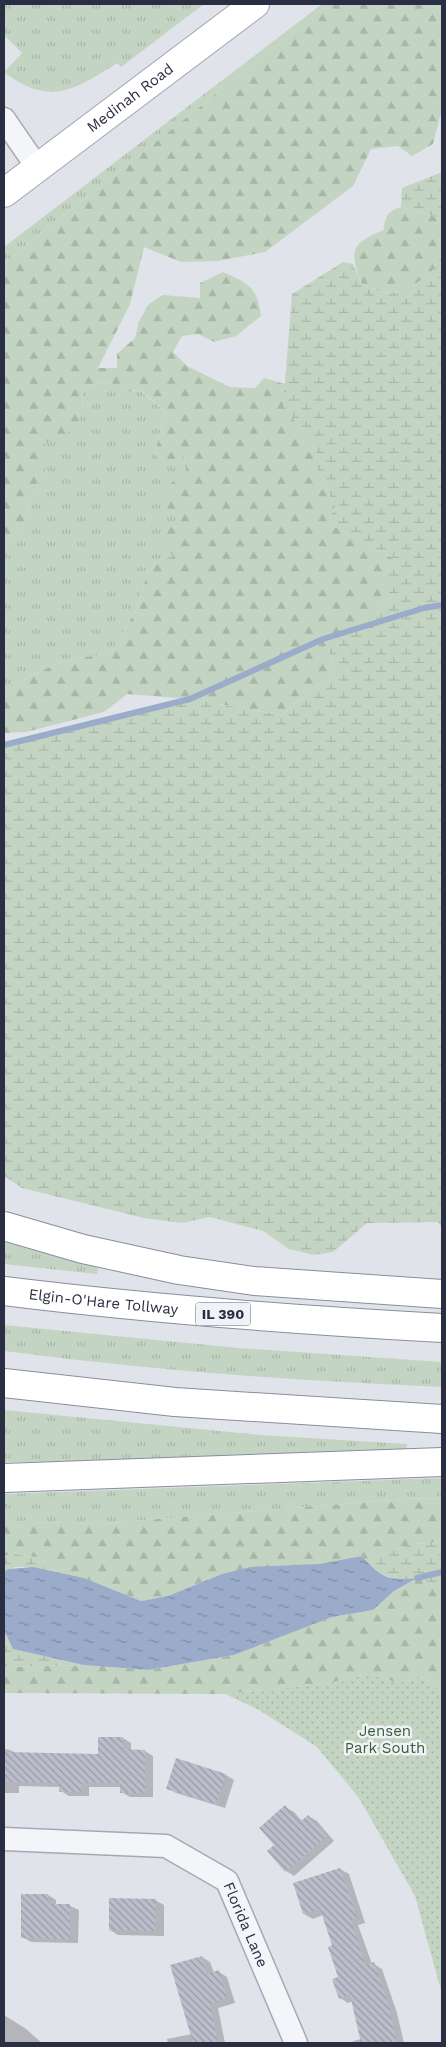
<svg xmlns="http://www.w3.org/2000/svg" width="446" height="2047" viewBox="0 0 446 2047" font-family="'Work Sans',sans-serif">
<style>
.grass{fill:url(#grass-tufts)}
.forest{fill:url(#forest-firs)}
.wetland{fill:url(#wetland-marsh)}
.park{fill:url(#park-dots)}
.water{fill:url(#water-ripples)}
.shadow{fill:#0003}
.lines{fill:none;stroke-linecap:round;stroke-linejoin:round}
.stream{stroke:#9babca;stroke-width:6}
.building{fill:url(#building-back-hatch)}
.minor-casing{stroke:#a6a9b4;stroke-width:25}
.major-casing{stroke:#a0a6b6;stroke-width:30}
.highway-casing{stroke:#888ea1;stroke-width:30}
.minor{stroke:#f4f5f8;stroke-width:22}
.major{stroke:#fff;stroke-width:28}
.highway{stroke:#fff;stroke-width:28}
.labels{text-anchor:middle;stroke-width:5;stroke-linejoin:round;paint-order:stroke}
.shield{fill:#f1f2f7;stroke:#656978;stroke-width:1}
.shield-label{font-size:14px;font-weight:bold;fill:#292e42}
.street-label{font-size:15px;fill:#292e42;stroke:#f1f2f7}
.park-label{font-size:15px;fill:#385e36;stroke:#f1f2f7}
</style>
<defs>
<pattern id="grass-tufts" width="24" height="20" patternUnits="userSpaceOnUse" patternTransform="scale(1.25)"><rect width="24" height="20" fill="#c4d4c2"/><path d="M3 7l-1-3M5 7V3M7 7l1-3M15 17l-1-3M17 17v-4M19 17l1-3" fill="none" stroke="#a8b6a8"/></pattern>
<pattern id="forest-firs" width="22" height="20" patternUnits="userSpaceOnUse" patternTransform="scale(1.25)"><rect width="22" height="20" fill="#c4d4c2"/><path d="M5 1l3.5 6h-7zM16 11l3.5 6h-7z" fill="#a8b6a8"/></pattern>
<pattern id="wetland-marsh" width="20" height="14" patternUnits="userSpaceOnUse" patternTransform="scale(1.25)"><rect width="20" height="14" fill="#c4d4c2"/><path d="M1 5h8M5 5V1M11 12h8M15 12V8" fill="none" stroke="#a8b6a8"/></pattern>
<pattern id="park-dots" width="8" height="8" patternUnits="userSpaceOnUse" patternTransform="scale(1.25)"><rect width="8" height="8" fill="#c4d4c2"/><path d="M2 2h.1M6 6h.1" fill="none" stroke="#a8b6a8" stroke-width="1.8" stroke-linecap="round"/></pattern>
<pattern id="water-ripples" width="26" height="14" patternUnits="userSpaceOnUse" patternTransform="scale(1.25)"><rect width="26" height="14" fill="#9babca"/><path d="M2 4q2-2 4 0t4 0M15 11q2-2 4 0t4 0" fill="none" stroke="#7e8ca6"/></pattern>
<pattern id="building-back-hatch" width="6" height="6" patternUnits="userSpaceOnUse" patternTransform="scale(1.25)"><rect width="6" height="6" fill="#bbbeca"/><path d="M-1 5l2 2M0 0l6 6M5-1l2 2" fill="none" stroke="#989ba6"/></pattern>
</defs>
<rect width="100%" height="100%" fill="#e1e3ea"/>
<path class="grass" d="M 4,4 L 204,4 L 121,67 L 117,63 C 75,90 49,107 4,72 L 22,53 L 4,35 Z
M 322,4 L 329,4 L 4,263 L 4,247 Z
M 111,382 L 125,392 L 139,390 L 165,411 L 155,453 L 173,463 L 183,453 L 186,472 L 177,520 L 173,558 L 158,559 L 146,577 L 136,610 L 110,654 L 67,659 L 30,676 L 4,694 L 4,604 L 6,600 L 4,597 L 4,540 L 19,535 L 27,518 L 28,501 L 45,474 L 45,443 L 83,412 L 82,386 Z
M 4,1240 L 98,1266 L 97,1274 L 4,1264 Z
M 4,1325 L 239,1348 L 442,1362 L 442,1387 C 295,1381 149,1370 4,1351 Z
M 4,1410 L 261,1435 L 407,1444 L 406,1452 L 162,1461 L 4,1462 Z
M 442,1478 L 442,1498 L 405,1499 L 97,1524 L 4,1521 L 4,1494 Z"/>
<path class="forest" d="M 329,4 L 442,4 L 442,109 L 433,144 L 412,156 L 398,146 L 371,149 L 353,186 L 265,252 L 218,261 L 181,262 L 144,247 L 130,304 L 98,368 L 117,368 L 117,354 L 135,338 L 139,321 L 149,304 L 163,295 L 200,298 L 200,283 L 223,272 C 249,284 257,286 261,316 L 236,336 L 214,342 L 198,334 L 182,336 L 173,352 L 187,366 L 230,387 L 255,388 L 264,378 L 285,384 L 284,406 L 316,448 L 315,464 L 335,506 L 328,523 L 396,560 L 383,576 L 390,597 L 367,627 L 323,639 L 337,671 L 281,715 L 190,699 L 127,694 L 104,712 L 26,732 L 4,733 L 4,694 L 30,676 L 67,659 L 110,654 L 136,610 L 146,577 L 158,559 L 173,557 L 162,537 L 177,520 L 165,507 L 164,489 L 186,471 L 183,453 L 173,463 L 161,464 L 155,453 L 165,411 L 140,390 L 125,392 L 110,382 L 82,386 L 83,412 L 76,429 L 45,443 L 45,474 L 28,501 L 27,518 L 19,535 L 4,540 L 4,516 L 6,509 L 4,508 L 4,263 Z
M 401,207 L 436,217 L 442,223 L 442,254 L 430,275 L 403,291 L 383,293 L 362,284 C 349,252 350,243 384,230 C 385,217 387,211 401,207 Z
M 442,1498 L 442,1539 L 430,1543 L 412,1544 L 366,1560 L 362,1556 L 319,1564 L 222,1574 L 168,1596 L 141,1601 L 84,1578 L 56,1572 L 40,1558 L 17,1554 L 4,1556 L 4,1521 L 97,1524 L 405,1499 Z
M 417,1578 L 434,1586 L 442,1583 L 442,1692 L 423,1677 L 398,1683 L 369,1674 L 324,1684 L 225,1694 L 4,1693 L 4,1667 L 84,1665 L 148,1670 L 234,1655 L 332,1617 L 373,1610 L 394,1591 Z"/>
<path class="wetland" d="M 442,172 L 442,223 L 436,217 L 401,207 L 402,188 Z
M 442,254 L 442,1227 L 437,1222 L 367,1223 L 333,1252 L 314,1255 L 289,1249 L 263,1231 L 210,1217 L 182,1223 L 144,1218 L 22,1188 L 4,1176 L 4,745 L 190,699 L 281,715 L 337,671 L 323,639 L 367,627 L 390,597 L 383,576 L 396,560 L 328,523 L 335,506 L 315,464 L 316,448 L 283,406 L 292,294 L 343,262 L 353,264 L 362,284 L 383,293 L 403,291 L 430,275 Z
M 442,1539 L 442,1583 L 434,1586 L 417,1578 L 396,1580 L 380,1574 L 366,1560 L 412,1544 L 430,1543 Z
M 16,1554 L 40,1558 L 56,1572 C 41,1569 17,1562 4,1572 L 4,1556 Z
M 4,1630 L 14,1649 L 84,1665 L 4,1667 Z"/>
<path class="park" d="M 369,1674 L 398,1683 L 423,1677 L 442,1692 L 442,1994 L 415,1896 L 359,1798 L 317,1747 L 259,1710 L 225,1694 L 324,1684 Z"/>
<path class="water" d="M 362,1556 C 382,1578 386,1581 417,1578 L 394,1591 L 373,1610 L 332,1617 L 234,1655 L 148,1670 L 84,1665 L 13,1649 L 4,1630 L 4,1572 L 8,1569 L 33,1567 L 84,1578 L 141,1601 L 168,1596 L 222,1574 L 251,1567 L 319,1564 Z"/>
<path class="shadow" d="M 123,1738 L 131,1743 L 131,1751 L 145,1751 L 153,1756 L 153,1797 L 130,1797 L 121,1792 L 122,1787 L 89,1787 L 89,1796 L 69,1796 L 61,1791 L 61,1787 L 19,1786 L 19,1793 L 4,1793 L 4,1749 L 10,1750 L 18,1754 L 99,1755 Z
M 226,1775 L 234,1780 L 225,1808 L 176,1793 L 168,1788 Z
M 285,1807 L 294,1812 L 303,1822 L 308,1816 L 317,1821 L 334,1841 L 294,1876 L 286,1871 Z
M 340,1869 L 349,1874 L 365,1923 L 358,1925 L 372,1964 L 374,1964 L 382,1969 L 397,2013 L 404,2043 L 353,2043 L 353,2041 L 361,2039 L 353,2001 L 348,2003 L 340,1998 L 339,1978 L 333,1946 L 323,1915 L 313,1919 L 304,1914 L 295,1884 Z
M 48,1895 L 56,1900 L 56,1905 L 70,1906 L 79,1910 L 78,1943 L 31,1942 L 22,1937 Z
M 155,1900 L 164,1905 L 164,1936 L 118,1935 L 110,1930 Z
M 202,1957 L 210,1962 L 214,1973 L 219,1972 L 227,1977 L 235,2003 L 218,2008 L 225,2043 L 168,2043 L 167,2039 L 192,2034 Z
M 4,2015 L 26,2029 L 42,2043 L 4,2043 Z"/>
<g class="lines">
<path class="stream" d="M 4,745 L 190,699 L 323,639 L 424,608 L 442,605
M 417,1578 L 442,1572"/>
</g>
<path class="building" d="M 98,1737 L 123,1737 L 123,1749 L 145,1750 L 145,1793 L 120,1793 L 120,1783 L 81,1783 L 81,1792 L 59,1792 L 59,1783 L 4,1782 L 4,1752 L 98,1754 Z
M 176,1758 L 226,1774 L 216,1804 L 166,1789 Z
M 285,1805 L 300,1822 L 308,1815 L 327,1836 L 285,1872 L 267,1851 L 274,1845 L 259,1828 Z
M 340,1868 L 357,1918 L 351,1920 L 365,1965 L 374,1962 L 389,2007 L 397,2043 L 361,2043 L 350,1995 L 339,1999 L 332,1979 L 338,1977 L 328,1947 L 332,1945 L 320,1909 L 303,1914 L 293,1883 Z
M 21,1894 L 48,1894 L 48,1904 L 70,1904 L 70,1939 L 21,1938 Z
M 109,1898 L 156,1899 L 155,1931 L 109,1930 Z
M 202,1956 L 207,1974 L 219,1970 L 227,1998 L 210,2004 L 218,2043 L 193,2043 L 170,1965 Z"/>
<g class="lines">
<g class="minor-casing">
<g id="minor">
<path d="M 4,119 L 37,167"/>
<path id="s1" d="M 4,1839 L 166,1846 L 227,1881 L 296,2043"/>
</g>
</g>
<g class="major-casing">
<g id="major">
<path id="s2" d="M 4,193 L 255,4"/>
</g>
</g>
<g class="highway-casing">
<g id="highway">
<path d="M 4,1226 L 83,1249 L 179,1270 L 254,1281 L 442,1294"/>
<path id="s3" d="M 4,1291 C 150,1309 296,1320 442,1328"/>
<path d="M 4,1383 L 175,1402 L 442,1419"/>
<path d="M 4,1478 L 442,1462"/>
</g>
</g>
<use href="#minor" class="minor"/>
<use href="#major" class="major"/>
<use href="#highway" class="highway"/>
</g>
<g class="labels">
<rect class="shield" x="195.5" y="1302.5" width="55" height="23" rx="4"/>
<g class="shield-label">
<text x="223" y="1319">IL 390</text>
</g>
<g class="street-label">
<text dy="5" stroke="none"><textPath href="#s2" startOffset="158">Medinah Road</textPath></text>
<text dy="5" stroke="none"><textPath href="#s3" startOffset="100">Elgin-O'Hare Tollway</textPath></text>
<text dy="5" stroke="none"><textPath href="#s1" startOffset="280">Florida Lane</textPath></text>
</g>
<g class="park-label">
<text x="385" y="1736">Jensen<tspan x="385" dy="17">Park South</tspan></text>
</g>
</g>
<rect width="446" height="2047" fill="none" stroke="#292e42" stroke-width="10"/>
</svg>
